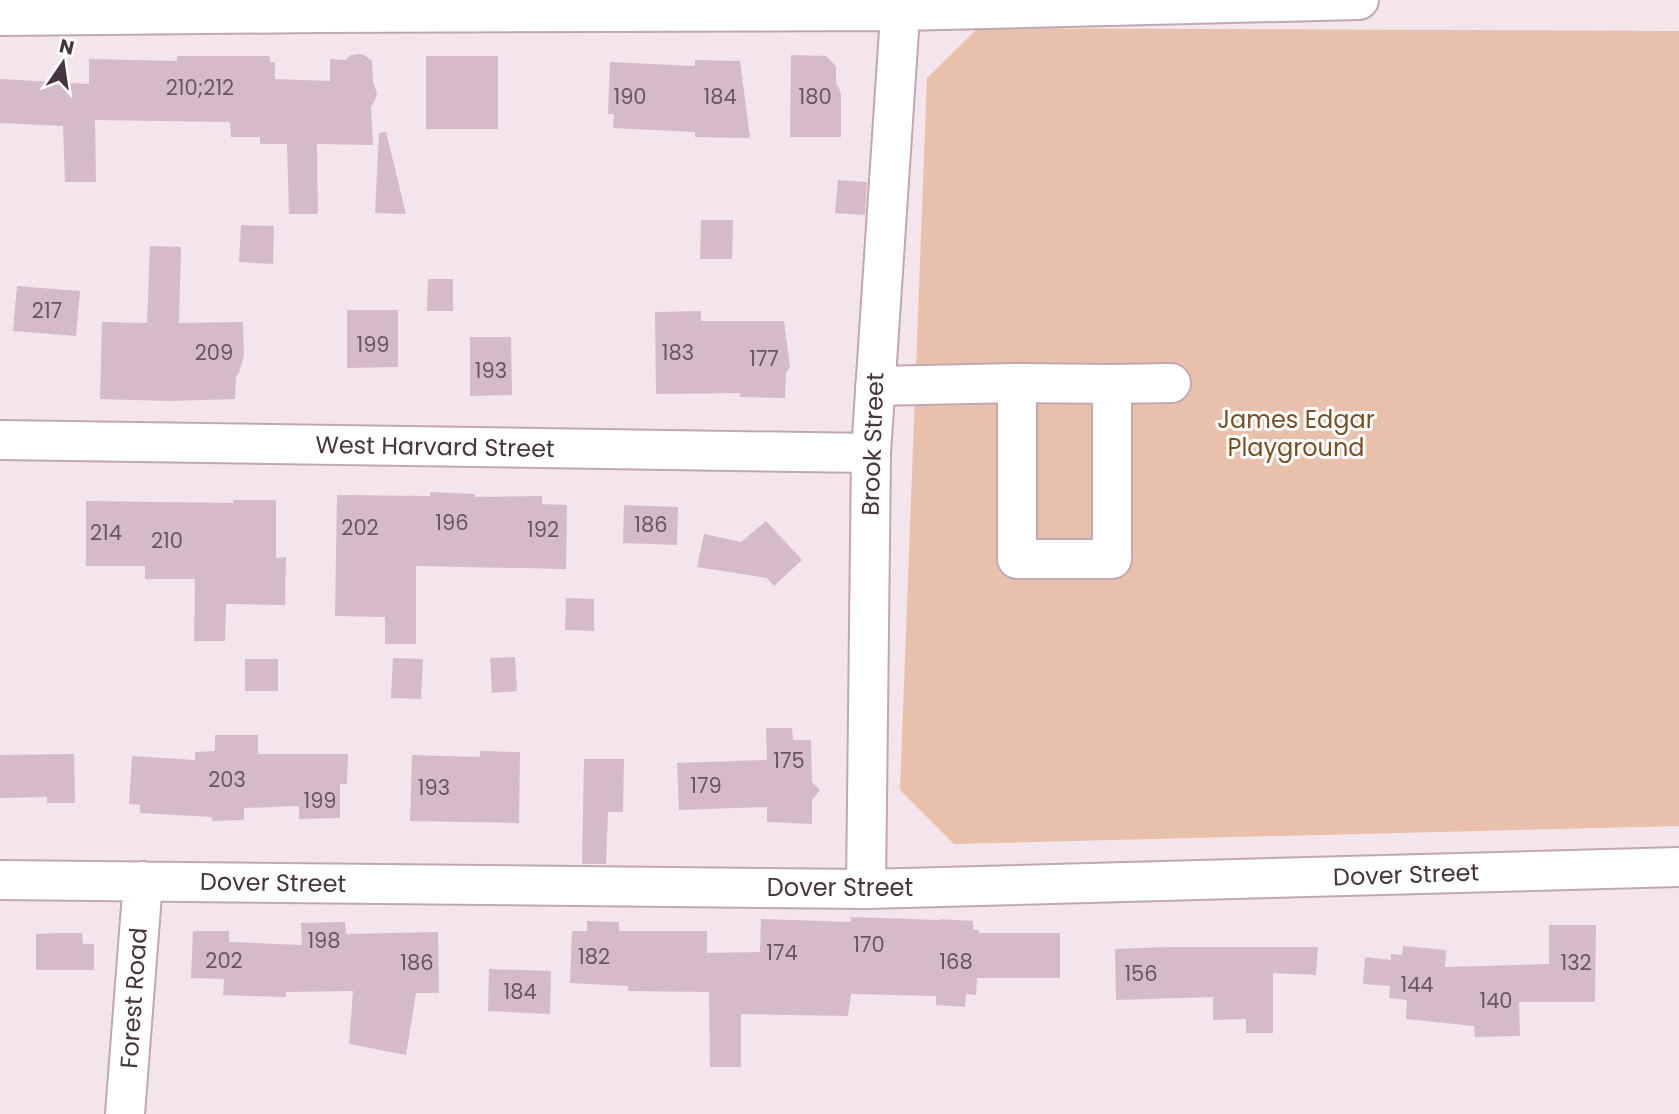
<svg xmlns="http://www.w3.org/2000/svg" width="1679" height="1114" viewBox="0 0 1679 1114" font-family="Poppins,sans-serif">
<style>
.green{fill:#e9c0ac}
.building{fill:#d5bac9}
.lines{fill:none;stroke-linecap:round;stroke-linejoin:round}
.minor-casing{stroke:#bfa8b3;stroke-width:42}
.minor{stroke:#fff;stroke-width:38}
.labels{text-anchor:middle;stroke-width:6;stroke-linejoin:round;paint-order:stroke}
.number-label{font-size:21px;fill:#6a5661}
.park-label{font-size:24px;fill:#7a4f26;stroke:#fff}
.street-label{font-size:24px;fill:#46353e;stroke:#fff}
</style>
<rect width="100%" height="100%" fill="#f3e5eb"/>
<path class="green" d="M 978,28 L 1679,31 L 1679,826 L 954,844 L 900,790 L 927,78 Z"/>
<path class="building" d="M 358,54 L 364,55 L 372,61 L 373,82 L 377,93 L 375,100 L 371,107 L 373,145 L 317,144 L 318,214 L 289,214 L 287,144 L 260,144 L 260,137 L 231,137 L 230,122 L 95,120 L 96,182 L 65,182 L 63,126 L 0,123 L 0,79 L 89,84 L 89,59 L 177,61 L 177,56 L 270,56 L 270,62 L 275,62 L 275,79 L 330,81 L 330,59 L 345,60 L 351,55 Z
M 791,55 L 826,56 L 836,66 L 836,84 L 839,88 L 841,95 L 841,137 L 790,137 Z
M 426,56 L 498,56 L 498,129 L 426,129 Z
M 695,60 L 740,61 L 750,138 L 695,137 L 695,132 L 613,128 L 614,114 L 608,114 L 610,62 L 695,66 Z
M 386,132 L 406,214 L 375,213 L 379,133 Z
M 838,180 L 867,182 L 865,215 L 835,213 Z
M 701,220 L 733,220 L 732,259 L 700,259 Z
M 241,225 L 274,226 L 273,264 L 239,262 Z
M 150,246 L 181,247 L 179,323 L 243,322 L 244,355 L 239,373 L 236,377 L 235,399 L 170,401 L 100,399 L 102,322 L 147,323 Z
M 428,279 L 453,279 L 453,311 L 427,311 Z
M 17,286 L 80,291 L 76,336 L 13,331 Z
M 347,310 L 398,310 L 398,367 L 347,368 Z
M 701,311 L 701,321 L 784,321 L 790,367 L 786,373 L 785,398 L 740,397 L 740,393 L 656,394 L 655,312 Z
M 470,337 L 511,337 L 512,395 L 470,396 Z
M 430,492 L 475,494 L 475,497 L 542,496 L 542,504 L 567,505 L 566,569 L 416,566 L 416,644 L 385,644 L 385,617 L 335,616 L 337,495 L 430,496 Z
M 233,500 L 276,500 L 276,558 L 286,557 L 285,605 L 226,604 L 225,641 L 194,641 L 195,579 L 145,579 L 145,566 L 86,566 L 86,501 L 233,503 Z
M 624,505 L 678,507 L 677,545 L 623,543 Z
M 766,521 L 802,560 L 774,586 L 767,578 L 697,567 L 704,534 L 741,542 Z
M 566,598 L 594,599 L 594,631 L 565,630 Z
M 515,657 L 517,691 L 492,693 L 490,658 Z
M 393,658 L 423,659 L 421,699 L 391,698 Z
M 245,659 L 278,659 L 278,691 L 245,691 Z
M 766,728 L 792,728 L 793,740 L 811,740 L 812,782 L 820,790 L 812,800 L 812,824 L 767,822 L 767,807 L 679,810 L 677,763 L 767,760 Z
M 215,735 L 258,735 L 258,754 L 348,754 L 347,784 L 340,784 L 340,818 L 299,819 L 299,806 L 244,808 L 244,820 L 212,821 L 212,817 L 140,813 L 140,805 L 129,804 L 132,756 L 195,760 L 195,752 L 215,751 Z
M 480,751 L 520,752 L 519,823 L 410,821 L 412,755 L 480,757 Z
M 74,754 L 75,803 L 47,803 L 47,797 L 0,798 L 0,755 Z
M 584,759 L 624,759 L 623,812 L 608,812 L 606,864 L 582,864 Z
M 851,917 L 940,920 L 940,919 L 973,921 L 973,930 L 979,930 L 979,933 L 1060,933 L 1060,978 L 977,978 L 976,995 L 966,994 L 965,1007 L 936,1005 L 936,996 L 851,994 L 848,1016 L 741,1014 L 741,1067 L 710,1067 L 709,992 L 628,991 L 628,986 L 570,983 L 572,931 L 587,931 L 587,921 L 619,922 L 619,931 L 707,931 L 707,953 L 760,952 L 761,919 L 851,922 Z
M 345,922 L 346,934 L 438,932 L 439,993 L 416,993 L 406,1055 L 349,1044 L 353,991 L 286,992 L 286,997 L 281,997 L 223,995 L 224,979 L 191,978 L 193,931 L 229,931 L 229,942 L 302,945 L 301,923 Z
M 1549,925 L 1596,925 L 1595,1002 L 1519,1002 L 1520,1036 L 1475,1037 L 1474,1026 L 1406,1019 L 1407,1000 L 1389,998 L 1390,986 L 1363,984 L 1365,957 L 1391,960 L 1391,954 L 1402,955 L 1403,946 L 1446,950 L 1445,967 L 1549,964 Z
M 59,933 L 82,933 L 83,944 L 94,944 L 94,970 L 36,970 L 36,934 Z
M 1167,947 L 1318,947 L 1316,975 L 1273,973 L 1273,1033 L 1246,1033 L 1246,1019 L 1213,1020 L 1213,997 L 1116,1000 L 1115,949 Z
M 489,969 L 551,971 L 550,1014 L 488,1011 Z"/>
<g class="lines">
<g class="minor-casing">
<path id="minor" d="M 0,16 L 321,13 L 900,11 L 1359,0
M 1112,384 L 1171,383
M 875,386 L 1017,383 L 1112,384 L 1112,559 L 1017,559 L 1017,383
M 0,440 L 871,453
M 0,880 L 866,889 L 1679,867
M 866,889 L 871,453 L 901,0
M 125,1114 L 143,881"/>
</g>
<use href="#minor" class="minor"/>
</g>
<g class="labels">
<g class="number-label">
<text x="200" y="95">210;212</text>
<text x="630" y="104">190</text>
<text x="720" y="104">184</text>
<text x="815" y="104">180</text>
<text x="47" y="318">217</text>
<text x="373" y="352">199</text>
<text x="214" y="360">209</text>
<text x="678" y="360">183</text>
<text x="764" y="366">177</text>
<text x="491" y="378">193</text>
<text x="452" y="530">196</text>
<text x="651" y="532">186</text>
<text x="360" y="535">202</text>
<text x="543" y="537">192</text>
<text x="106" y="540">214</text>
<text x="167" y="548">210</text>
<text x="789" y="768">175</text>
<text x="227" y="787">203</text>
<text x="706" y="793">179</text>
<text x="434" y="795">193</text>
<text x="320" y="808">199</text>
<text x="324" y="948">198</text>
<text x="869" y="952">170</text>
<text x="782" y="960">174</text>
<text x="594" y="964">182</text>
<text x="224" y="968">202</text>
<text x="956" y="969">168</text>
<text x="417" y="970">186</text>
<text x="1576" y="970">132</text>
<text x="1141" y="981">156</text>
<text x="1417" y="992">144</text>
<text x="520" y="999">184</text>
<text x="1496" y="1008">140</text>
</g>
<g class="park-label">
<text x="1296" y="428">James Edgar<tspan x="1296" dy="28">Playground</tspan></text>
</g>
<g class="street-label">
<text transform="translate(873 444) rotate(-88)" y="8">Brook Street</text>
<text transform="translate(435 447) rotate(1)" y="8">West Harvard Street</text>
<text transform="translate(1406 875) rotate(-2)" y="8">Dover Street</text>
<text transform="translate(273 883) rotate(1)" y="8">Dover Street</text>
<text x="840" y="896">Dover Street</text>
<text transform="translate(134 998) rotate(-86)" y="8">Forest Road</text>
</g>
</g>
<g transform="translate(63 63) rotate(13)" stroke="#ffffff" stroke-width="5" paint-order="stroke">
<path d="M0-5L12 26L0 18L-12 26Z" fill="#46353e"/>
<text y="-10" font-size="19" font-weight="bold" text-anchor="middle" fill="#46353e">N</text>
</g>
</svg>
